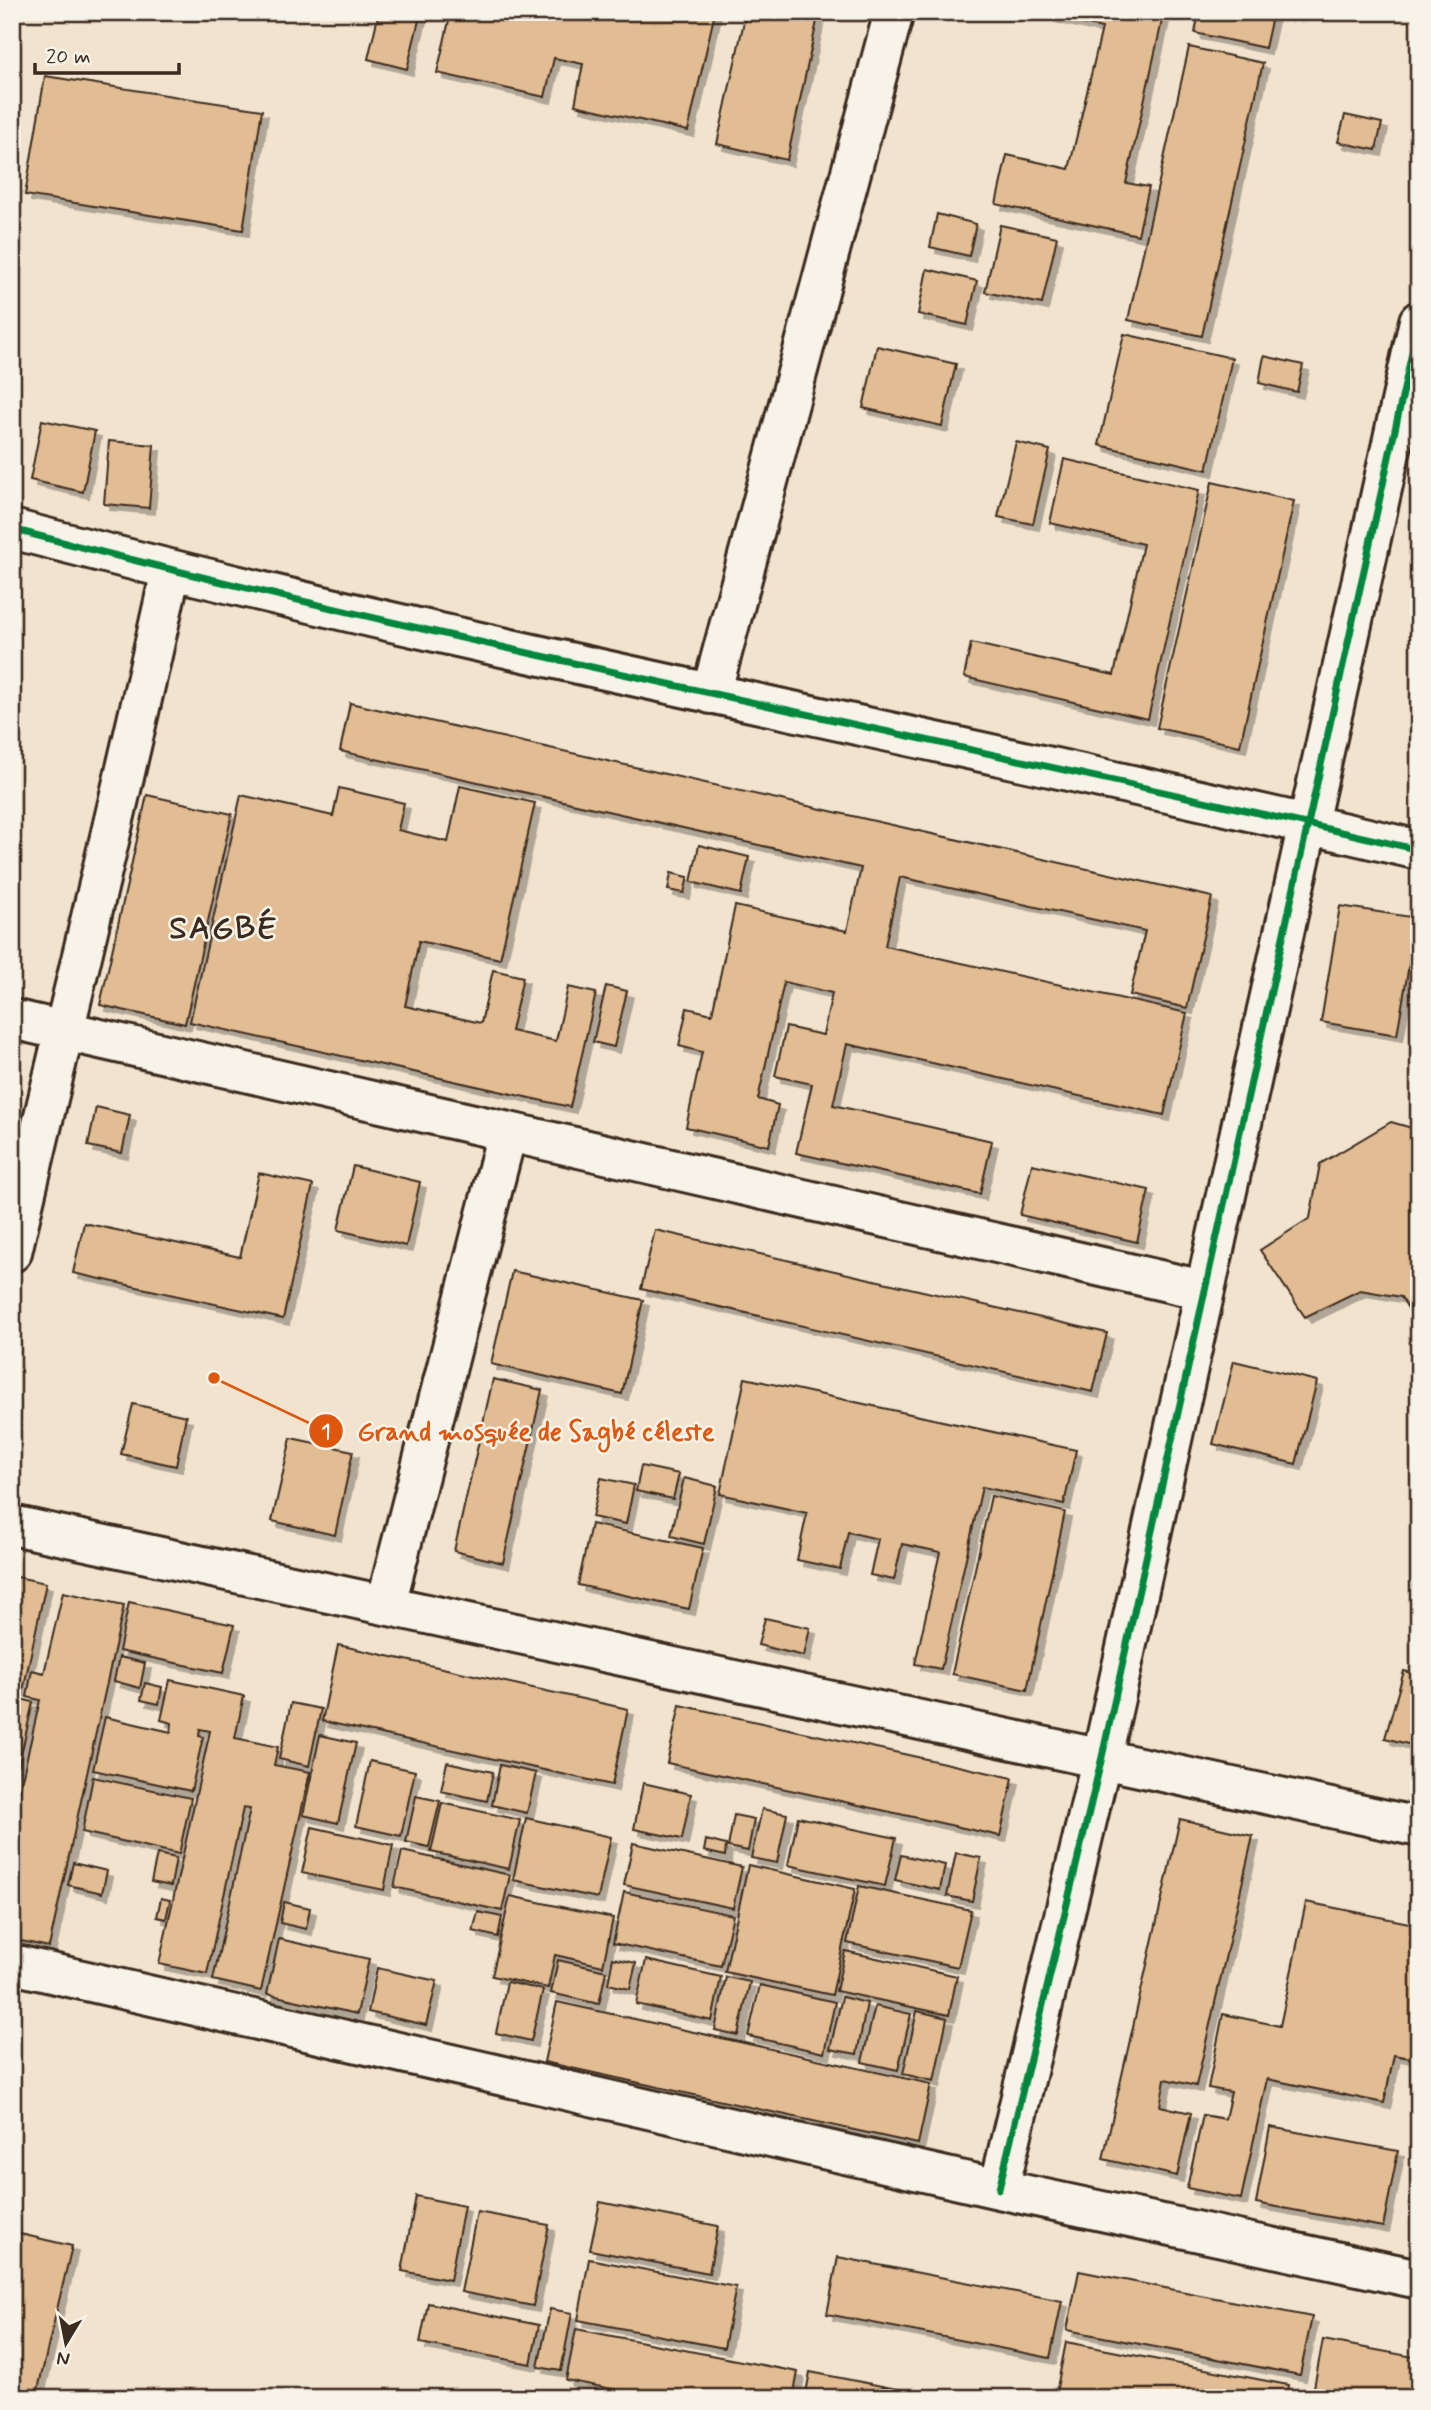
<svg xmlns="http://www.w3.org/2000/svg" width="1431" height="2410" viewBox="0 0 1431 2410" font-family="Mynerve,sans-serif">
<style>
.building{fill:#e2bd93;stroke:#3b2a1e;stroke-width:2;filter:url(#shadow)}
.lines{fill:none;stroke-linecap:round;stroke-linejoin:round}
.minor-casing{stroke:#3b2a1e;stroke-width:44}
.minor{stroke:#f7f3e8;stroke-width:38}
.cycleway-casing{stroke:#f7f3e8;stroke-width:11}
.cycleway{stroke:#00873e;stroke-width:7}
.labels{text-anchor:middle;stroke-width:5;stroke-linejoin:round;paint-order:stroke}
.district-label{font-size:32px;font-weight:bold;letter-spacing:2px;fill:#3b2a1e;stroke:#f7f3e8}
.leader{fill:none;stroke:#df570d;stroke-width:2.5}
.callout-dot{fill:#df570d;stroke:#f7f3e8;stroke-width:2.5}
.mark-label{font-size:21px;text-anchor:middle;font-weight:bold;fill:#fff}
.callout-label{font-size:26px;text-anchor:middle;font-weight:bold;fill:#df570d;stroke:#f7f3e8;stroke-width:5;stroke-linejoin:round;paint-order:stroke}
</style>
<defs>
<filter id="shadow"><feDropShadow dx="6" dy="6" stdDeviation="0" flood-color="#0004"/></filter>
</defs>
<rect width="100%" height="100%" fill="#f1e3ce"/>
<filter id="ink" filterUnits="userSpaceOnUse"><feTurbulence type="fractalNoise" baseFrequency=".0143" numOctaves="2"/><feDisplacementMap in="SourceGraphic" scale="14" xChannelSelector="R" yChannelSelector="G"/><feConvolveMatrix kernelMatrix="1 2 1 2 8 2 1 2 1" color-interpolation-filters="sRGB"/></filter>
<g filter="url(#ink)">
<path class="building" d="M 379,12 L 421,12 L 407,69 L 368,59 Z
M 451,12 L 715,12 L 688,131 L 575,105 L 583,64 L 554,58 L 545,97 L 437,73 Z
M 746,12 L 819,12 L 787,160 L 717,144 Z
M 1050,12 L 1164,12 L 1126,183 L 1149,187 L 1138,235 L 996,204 L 1007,155 L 1069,169 L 1102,28 L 1049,16 Z
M 1199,12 L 1273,12 L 1265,48 L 1195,33 Z
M 1189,47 L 1263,63 L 1202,336 L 1128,320 Z
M 45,76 L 262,110 L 243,230 L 25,195 Z
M 1345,115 L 1382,123 L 1376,150 L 1338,142 Z
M 937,214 L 976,224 L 969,256 L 930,247 Z
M 1000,225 L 1057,237 L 1042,304 L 985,292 Z
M 927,269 L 977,281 L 967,325 L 918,314 Z
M 1124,334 L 1232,358 L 1207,470 L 1099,445 Z
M 877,346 L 956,364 L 942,426 L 863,408 Z
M 1264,356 L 1303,365 L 1297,392 L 1259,383 Z
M 42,420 L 95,431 L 83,492 L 30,480 Z
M 109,441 L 154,445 L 149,508 L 104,504 Z
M 1016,442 L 1050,450 L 1033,524 L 998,517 Z
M 1064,459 L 1199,490 L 1148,719 L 964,677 L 971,643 L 1114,675 L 1143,544 L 1050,523 Z
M 1212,482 L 1294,501 L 1240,746 L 1157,728 Z
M 350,703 L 1212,897 L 1187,1008 L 1130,995 L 1145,931 L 900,877 L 885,946 L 1187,1013 L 1164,1115 L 847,1044 L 833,1105 L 992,1141 L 980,1194 L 796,1153 L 812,1084 L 775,1076 L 786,1027 L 823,1035 L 832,993 L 784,982 L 758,1099 L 778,1105 L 769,1146 L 686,1127 L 702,1052 L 679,1046 L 687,1008 L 712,1014 L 735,906 L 847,931 L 861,868 L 340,751 Z
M 460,786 L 535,803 L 500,959 L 419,941 L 405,1006 L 481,1023 L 493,970 L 523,977 L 511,1031 L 556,1041 L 568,987 L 596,993 L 570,1107 L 190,1022 L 241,795 L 333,816 L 339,788 L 404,803 L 398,830 L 448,842 Z
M 147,795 L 232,814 L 185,1024 L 100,1005 Z
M 699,845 L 749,857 L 741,894 L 691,882 Z
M 671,873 L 688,877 L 684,893 L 668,890 Z
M 1340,906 L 1417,918 L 1397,1035 L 1321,1022 Z
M 606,986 L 627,991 L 614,1047 L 593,1042 Z
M 96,1107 L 130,1115 L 122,1153 L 88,1146 Z
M 1391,1122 L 1419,1130 L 1419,1326 L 1401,1297 L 1360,1290 L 1305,1317 L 1260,1250 L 1310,1218 L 1320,1164 Z
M 1032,1164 L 1149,1190 L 1137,1242 L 1020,1215 Z
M 353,1166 L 420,1182 L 406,1246 L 338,1230 Z
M 259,1173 L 313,1185 L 283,1319 L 73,1273 L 84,1223 L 240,1257 Z
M 655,1230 L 1107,1333 L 1093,1392 L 641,1289 Z
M 512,1271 L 643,1300 L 622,1394 L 491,1364 Z
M 1234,1361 L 1317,1381 L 1296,1464 L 1213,1444 Z
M 745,1378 L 1076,1450 L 1064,1504 L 982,1487 L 941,1669 L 915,1664 L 940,1552 L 902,1544 L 894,1580 L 870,1575 L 878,1539 L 848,1532 L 840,1569 L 797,1560 L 807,1513 L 720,1494 Z
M 493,1379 L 542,1390 L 503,1563 L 454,1551 Z
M 133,1404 L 186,1416 L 176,1466 L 121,1454 Z
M 291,1438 L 353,1451 L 335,1535 L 272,1521 Z
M 641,1466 L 679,1474 L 673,1499 L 636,1491 Z
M 601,1478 L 634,1485 L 626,1524 L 592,1517 Z
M 684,1478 L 717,1486 L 704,1544 L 671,1536 Z
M 991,1496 L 1065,1512 L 1027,1690 L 952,1674 Z
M 591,1524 L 703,1548 L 689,1609 L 578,1585 Z
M 12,1576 L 46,1583 L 23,1691 L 12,1689 Z
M 63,1592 L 124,1605 L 49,1947 L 12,1939 L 12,1824 L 40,1700 L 27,1697 L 32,1670 L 44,1673 Z
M 129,1602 L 234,1625 L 223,1673 L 119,1651 Z
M 765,1618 L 810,1628 L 804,1656 L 758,1645 Z
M 338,1645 L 628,1709 L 612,1785 L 322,1721 Z
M 119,1657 L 145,1663 L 140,1688 L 114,1681 Z
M 1404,1671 L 1419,1675 L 1419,1747 L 1385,1738 Z
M 170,1680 L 244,1696 L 235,1738 L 278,1747 L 274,1765 L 310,1772 L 261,1991 L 213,1980 L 250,1809 L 243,1808 L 207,1974 L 159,1964 L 210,1731 L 200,1729 L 199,1736 L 203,1737 L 191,1791 L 93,1770 L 105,1717 L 171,1732 L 172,1723 L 161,1720 Z
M 145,1683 L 162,1687 L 159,1704 L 141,1700 Z
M 12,1697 L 33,1702 L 12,1795 Z
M 291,1703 L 321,1709 L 309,1766 L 279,1759 Z
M 680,1705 L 1013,1778 L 1000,1836 L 667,1763 Z
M 320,1735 L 356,1743 L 338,1823 L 303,1815 Z
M 370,1761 L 415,1771 L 401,1836 L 356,1826 Z
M 447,1762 L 493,1772 L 487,1801 L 441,1791 Z
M 500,1765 L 536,1773 L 527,1813 L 492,1805 Z
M 93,1777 L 191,1798 L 179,1854 L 82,1832 Z
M 643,1783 L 691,1794 L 682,1839 L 634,1829 Z
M 416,1796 L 440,1801 L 429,1847 L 406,1842 Z
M 442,1803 L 520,1820 L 509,1869 L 431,1852 Z
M 762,1809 L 787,1814 L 777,1863 L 751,1858 Z
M 734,1815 L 754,1819 L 748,1851 L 728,1847 Z
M 798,1817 L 896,1838 L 885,1886 L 788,1865 Z
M 526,1818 L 611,1837 L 598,1898 L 513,1880 Z
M 1180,1819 L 1253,1836 L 1196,2086 L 1165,2079 L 1160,2106 L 1191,2113 L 1177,2176 L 1103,2159 Z
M 312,1827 L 393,1845 L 384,1890 L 302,1873 Z
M 706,1840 L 726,1845 L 725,1856 L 704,1851 Z
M 633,1843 L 742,1867 L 733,1908 L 624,1885 Z
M 402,1851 L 510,1875 L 502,1911 L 394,1887 Z
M 956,1853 L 981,1858 L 972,1901 L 947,1896 Z
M 157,1854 L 176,1858 L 171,1886 L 151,1882 Z
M 901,1855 L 945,1865 L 940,1890 L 895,1880 Z
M 73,1863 L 107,1871 L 102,1893 L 68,1885 Z
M 748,1865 L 855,1889 L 832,1995 L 725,1972 Z
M 859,1886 L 971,1910 L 958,1967 L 847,1943 Z
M 624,1892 L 733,1915 L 721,1966 L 613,1943 Z
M 510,1896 L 613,1918 L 603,1966 L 555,1955 L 548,1988 L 492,1976 Z
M 161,1898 L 170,1900 L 166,1919 L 157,1917 Z
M 284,1902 L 310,1908 L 306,1929 L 280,1923 Z
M 1306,1902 L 1419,1925 L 1419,2060 L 1394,2055 L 1384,2103 L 1267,2079 L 1241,2199 L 1187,2188 L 1203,2115 L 1225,2119 L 1231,2092 L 1208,2088 L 1223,2014 L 1280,2026 Z
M 478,1912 L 502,1917 L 498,1937 L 473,1931 Z
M 279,1939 L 369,1959 L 357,2014 L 267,1994 Z
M 845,1951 L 957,1976 L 949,2015 L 836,1991 Z
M 613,1958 L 636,1963 L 630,1989 L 608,1984 Z
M 558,1960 L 606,1971 L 599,2004 L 551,1993 Z
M 646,1960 L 721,1977 L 712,2021 L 636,2004 Z
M 377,1968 L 437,1981 L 426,2025 L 368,2012 Z
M 726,1977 L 750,1982 L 738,2035 L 715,2030 Z
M 507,1982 L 543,1990 L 531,2041 L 496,2033 Z
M 760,1985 L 835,2002 L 824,2053 L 748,2036 Z
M 842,1997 L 867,2003 L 857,2054 L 830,2049 Z
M 557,2002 L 931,2084 L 918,2144 L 544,2062 Z
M 875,2006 L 911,2014 L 898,2070 L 862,2062 Z
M 917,2011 L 947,2018 L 934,2081 L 903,2074 Z
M 1270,2127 L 1398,2151 L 1383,2227 L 1256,2203 Z
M 416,2196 L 464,2206 L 450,2280 L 402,2271 Z
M 600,2202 L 718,2226 L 709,2273 L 590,2250 Z
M 477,2212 L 549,2225 L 533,2306 L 461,2292 Z
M 12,2232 L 72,2246 L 36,2398 L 12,2398 Z
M 838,2257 L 1062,2301 L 1050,2358 L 827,2314 Z
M 589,2259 L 736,2287 L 724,2348 L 578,2320 Z
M 1079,2271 L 1312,2317 L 1300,2375 L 1067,2330 Z
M 428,2303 L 539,2325 L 531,2364 L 420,2343 Z
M 550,2309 L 572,2313 L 561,2371 L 538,2367 Z
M 576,2329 L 798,2372 L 793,2398 L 658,2398 L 566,2380 Z
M 1323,2340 L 1419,2358 L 1419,2398 L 1312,2398 Z
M 1066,2342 L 1288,2385 L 1286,2398 L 1055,2398 Z
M 810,2372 L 928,2395 L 928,2398 L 805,2398 Z"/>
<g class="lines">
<g class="minor-casing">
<path id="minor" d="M 12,529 C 477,651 951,740 1419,850
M 711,694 L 894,12
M 12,1019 L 1203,1290
M 12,1252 C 65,1024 121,798 171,570
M 12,1525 L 1419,1827
M 386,1604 L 507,1133
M 12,1964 L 999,2189 L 1419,2279
M 999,2189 L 1102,1757 L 1419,321"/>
</g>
<use href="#minor" class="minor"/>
<g class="cycleway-casing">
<path id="cycleway" d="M 12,529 C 477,651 951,740 1419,850
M 999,2189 L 1102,1757 L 1419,321"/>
</g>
<use href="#cycleway" class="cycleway"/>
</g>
</g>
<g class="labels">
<g class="district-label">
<text x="224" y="938">SAGBÉ</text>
</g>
</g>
<path class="leader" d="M214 1378L326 1431"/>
<g class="callout-dot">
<circle cx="214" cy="1378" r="7"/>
<circle cx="326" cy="1431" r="18"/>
</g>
<g class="mark-label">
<text x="326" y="1438">1</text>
</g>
<g class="callout-label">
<text x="536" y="1440">Grand mosquée de Sagbé céleste</text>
</g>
<rect width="1431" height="2410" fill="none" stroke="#f7f3e8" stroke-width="42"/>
<rect x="21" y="21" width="1389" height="2368" fill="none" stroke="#3b2a1e" stroke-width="2.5" filter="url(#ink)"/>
<g transform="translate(66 2343) rotate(190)" stroke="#f7f3e8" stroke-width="5" paint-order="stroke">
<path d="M0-5L12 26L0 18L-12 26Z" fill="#3b2a1e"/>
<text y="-10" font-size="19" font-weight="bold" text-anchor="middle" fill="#3b2a1e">N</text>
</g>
<path d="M35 63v10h144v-10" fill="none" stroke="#3b2a1e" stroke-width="3.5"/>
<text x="46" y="63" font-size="21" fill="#3b2a1e" stroke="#f7f3e8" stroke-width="5" paint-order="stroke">20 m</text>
</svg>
